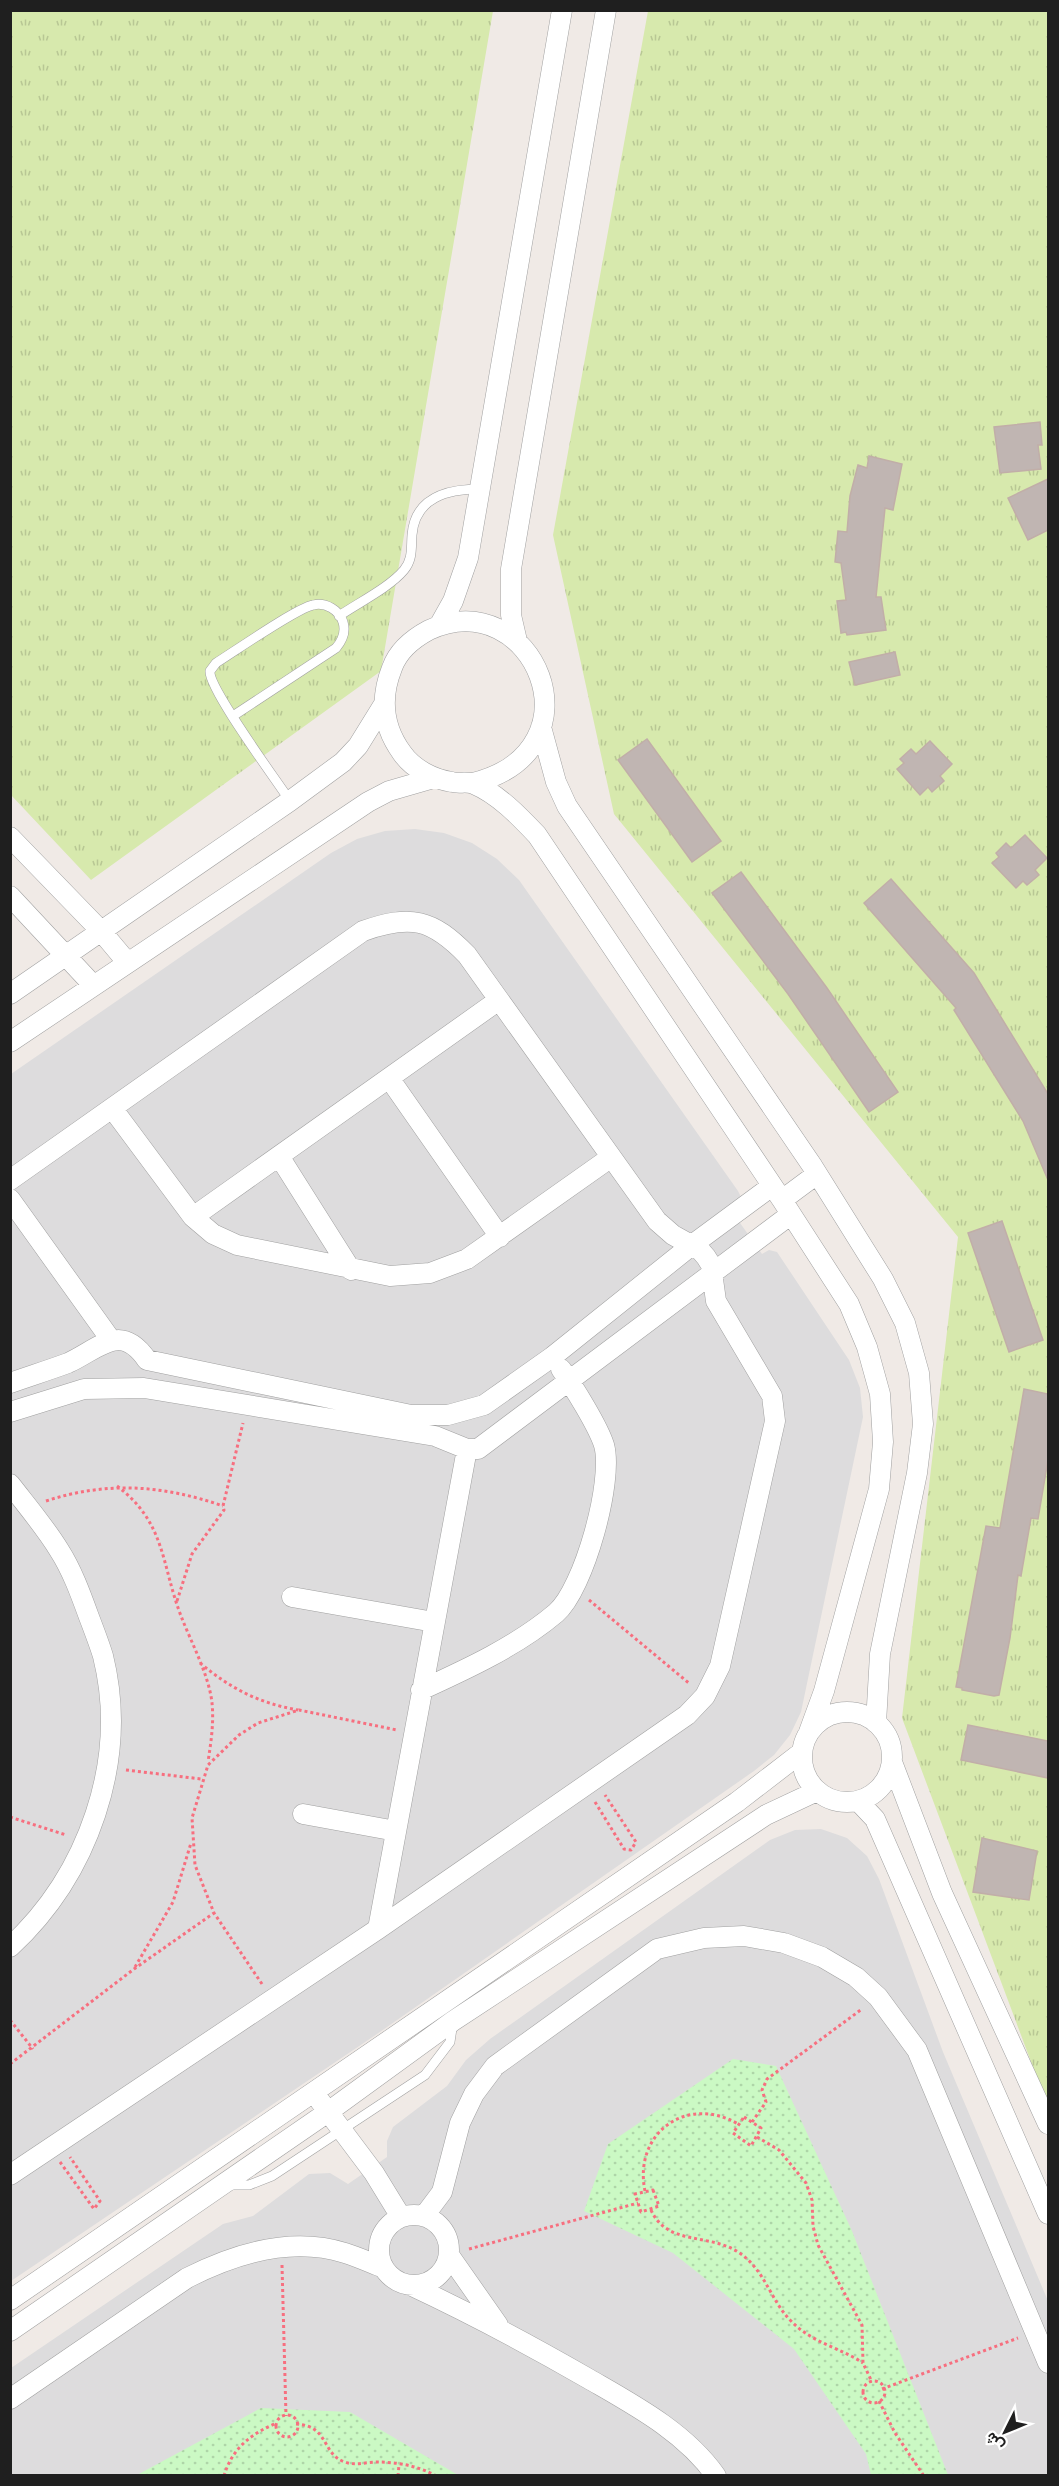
<svg xmlns="http://www.w3.org/2000/svg" width="1059" height="2486" viewBox="0 0 1059 2486" font-family="'Roboto Condensed',Vazirmatn,sans-serif">
<style>
.residential{fill:#dddcdd}
.grass{fill:url(#grass-tufts)}
.park{fill:url(#park-dots)}
.building{fill:#c0b5b2;stroke:#c1aea8;stroke-width:1.5}
.lines{fill:none;stroke-linecap:round;stroke-linejoin:round}
.service-casing{stroke:#a0a0a0;stroke-width:10}
.minor-casing{stroke:#a0a0a0;stroke-width:21}
.path{stroke:#f76f7f;stroke-width:3;stroke-dasharray:3 3;stroke-linecap:butt}
.service{stroke:#fff;stroke-width:9}
.minor{stroke:#fff;stroke-width:20}
</style>
<defs>
<pattern id="grass-tufts" width="24" height="20" patternUnits="userSpaceOnUse" patternTransform="scale(1.5)"><rect width="24" height="20" fill="#d7e9ad"/><path d="M3 7l-1-3M5 7V3M7 7l1-3M15 17l-1-3M17 17v-4M19 17l1-3" fill="none" stroke="#b8c794"/></pattern>
<pattern id="park-dots" width="8" height="8" patternUnits="userSpaceOnUse" patternTransform="scale(1.5)"><rect width="8" height="8" fill="#cbf9c4"/><path d="M2 2h.1M6 6h.1" fill="none" stroke="#aed5a8" stroke-width="1.8" stroke-linecap="round"/></pattern>
</defs>
<rect width="100%" height="100%" fill="#f0eae6"/>
<path class="residential" d="M 415,829 L 444,833 L 472,843 L 497,859 L 519,880 L 738,1191 L 742,1199 L 733,1213 L 762,1254 L 769,1250 L 777,1252 L 849,1360 L 860,1388 L 863,1417 L 801,1712 L 790,1735 L 774,1755 L 754,1771 L 377,2034 L 11,2281 L 11,1074 L 331,853 L 357,839 L 385,831 Z
M 821,1829 L 847,1838 L 867,1856 L 879,1879 L 943,2052 L 1048,2301 L 1048,2475 L 11,2476 L 11,2368 L 223,2224 L 253,2216 L 309,2174 L 330,2173 L 348,2184 L 387,2157 L 387,2141 L 393,2127 L 447,2086 L 466,2060 L 490,2039 L 770,1840 L 795,1830 Z"/>
<path class="grass" d="M 11,11 L 493,11 L 381,671 L 91,880 L 11,795 Z
M 648,11 L 1048,11 L 1048,2107 L 902,1718 L 958,1237 L 614,814 L 553,535 Z"/>
<path class="park" d="M 733,2059 L 776,2066 L 852,2231 L 948,2475 L 871,2475 L 866,2454 L 794,2349 L 673,2253 L 584,2211 L 608,2144 Z
M 261,2408 L 350,2412 L 458,2475 L 137,2475 Z"/>
<path class="building" d="M 1040,422 L 1042,445 L 1038,445 L 1041,469 L 1000,473 L 994,427 Z
M 869,456 L 902,464 L 893,510 L 885,508 L 876,597 L 881,597 L 886,630 L 847,635 L 846,632 L 841,633 L 837,601 L 846,600 L 841,563 L 835,562 L 838,531 L 847,532 L 850,496 L 858,465 L 867,468 Z
M 1048,479 L 1048,530 L 1028,540 L 1008,498 Z
M 895,652 L 900,675 L 855,685 L 849,662 Z
M 647,739 L 721,841 L 692,862 L 618,760 Z
M 930,741 L 952,764 L 940,776 L 944,781 L 932,792 L 928,787 L 920,795 L 897,769 L 904,763 L 900,759 L 911,749 L 916,754 Z
M 1025,835 L 1047,858 L 1035,870 L 1039,875 L 1027,885 L 1023,881 L 1016,888 L 992,863 L 999,857 L 996,853 L 1006,843 L 1011,848 Z
M 741,872 L 827,988 L 898,1092 L 869,1112 L 788,994 L 712,893 Z
M 891,879 L 974,973 L 1048,1094 L 1048,1180 L 1023,1121 L 954,1010 L 956,1008 L 864,903 Z
M 1002,1221 L 1043,1340 L 1009,1352 L 968,1233 Z
M 1024,1389 L 1048,1394 L 1048,1460 L 1038,1519 L 1031,1518 L 1021,1576 L 1018,1575 L 1010,1638 L 999,1695 L 994,1696 L 962,1690 L 962,1688 L 956,1687 L 986,1526 L 1000,1528 Z
M 968,1725 L 1048,1741 L 1048,1778 L 961,1760 Z
M 982,1838 L 1037,1851 L 1029,1900 L 973,1892 Z"/>
<g class="lines">
<g class="service-casing">
<path id="service" d="M 339,616 C 358,603 390,587 404,570 C 413,559 411,548 412,535 C 415,497 448,489 480,489
M 233,716 L 336,648 C 342,641 346,632 343,622 C 339,610 326,602 313,605 C 297,608 235,651 216,663 L 210,671 C 208,688 277,781 290,801
M 227,2185 L 249,2185 L 272,2176 L 425,2075 L 450,2042 L 453,2022"/>
</g>
<g class="minor-casing">
<path id="minor" d="M 439,626 L 453,601 L 468,558 L 562,10
M 517,641 L 511,615 L 511,569 L 606,10
M 541,727 L 556,782 L 567,806 L 813,1167 L 883,1279 L 905,1323 L 919,1373 L 923,1424 L 917,1473 L 880,1654 L 876,1723
M 473,783 C 605,750 533,582 429,630 C 414,638 398,651 392,668 C 380,698 383,727 402,753 C 413,769 433,779 452,782 C 459,784 467,781 474,784 C 498,794 519,816 537,835 L 782,1200 L 849,1304 L 867,1347 L 880,1394 L 883,1442 L 879,1489 L 824,1691 L 809,1732
M 10,837 L 101,931 L 127,962
M 10,896 L 93,985
M 10,994 L 290,801 L 343,762 L 358,746 L 384,704
M 10,1042 L 368,802 L 389,791 L 434,778
M 389,1078 L 500,1237
M 112,1108 L 193,1217 L 213,1234 L 237,1245 L 390,1276 L 430,1273 L 467,1259 L 610,1158
M 279,1156 L 351,1270
M 10,1180 L 363,931 C 411,914 432,919 467,955 L 657,1221 L 673,1235 L 700,1250 L 706,1257 L 711,1265 L 716,1301 L 772,1396 L 775,1421 L 720,1666 L 705,1696 L 687,1715 L 378,1929 L 10,2175
M 10,1199 L 111,1340
M 782,1200 L 817,1174
M 193,1217 L 499,1000
M 10,1383 C 30,1376 49,1370 68,1363 C 99,1349 120,1321 147,1360 L 411,1415 L 448,1415 L 484,1405 L 552,1357 L 692,1245 L 772,1186
M 10,1412 L 84,1389 L 144,1388 L 435,1436 L 467,1449 L 478,1449 L 790,1215
M 10,1484 C 27,1506 45,1527 59,1550 C 72,1570 81,1595 89,1617 C 94,1630 99,1643 103,1656 C 129,1761 88,1875 10,1947
M 292,1597 L 434,1622
M 421,1690 C 467,1669 517,1646 556,1613 C 584,1589 614,1480 604,1445 C 598,1426 573,1386 561,1369
M802 1757a45 45 0 1 1 90 0a45 45 0 1 1-90 0Z
M 892,1762 L 942,1893 L 1048,2124
M 858,1801 L 875,1819 L 1048,2214
M 303,1814 L 396,1831
M 378,1929 L 467,1449
M 320,2101 L 374,2173 L 401,2217
M379 2250a35 35 0 1 1 70 0a35 35 0 1 1-70 0Z
M 424,2216 L 442,2192 L 460,2123 L 474,2094 L 495,2066 L 657,1949 L 704,1938 L 744,1936 L 784,1943 L 822,1957 L 856,1977 L 878,1997 L 917,2050 L 1048,2363
M 449,2255 L 498,2325
M 410,2285 C 472,2314 530,2345 589,2379 C 634,2405 685,2432 716,2476
M 10,2300 L 737,1802 L 802,1752
M 10,2331 L 328,2112 L 453,2021 L 766,1815 L 817,1791
M 10,2399 L 187,2278 C 234,2254 292,2236 345,2253 C 358,2257 371,2263 384,2268"/>
</g>
<path class="path" d="M 117,1486 C 166,1523 161,1564 181,1616 C 191,1642 209,1675 212,1703 C 214,1723 211,1742 208,1762
M 46,1501 C 107,1481 163,1485 223,1506
M 589,1600 L 690,1684
M 177,1601 L 192,1554 L 224,1510 L 223,1506 L 243,1423
M 200,1663 C 230,1688 258,1703 298,1710
M 126,1770 L 201,1779
M 595,1802 L 624,1849 L 631,1850 L 636,1842 L 605,1795
M 10,1817 L 66,1835
M 135,1967 L 173,1902 L 191,1843
M 262,1984 L 214,1913 L 195,1865 L 192,1818 L 208,1765 L 239,1735 L 258,1723 L 299,1710 L 397,1730
M 10,2020 L 33,2049
M 10,2064 L 134,1969 L 214,1913
M 744,2117 L 761,2128 L 751,2146 L 733,2133 Z
M 752,2122 L 766,2102 L 762,2090 L 767,2079 L 862,2009
M 757,2137 L 779,2150 L 806,2183 L 812,2200 L 813,2226 L 818,2245 L 862,2325 L 863,2363 L 872,2382
M 60,2162 L 94,2209 L 100,2201 L 70,2157
M 653,2190 L 659,2206 L 641,2212 L 635,2194 Z
M 645,2191 C 633,2133 687,2094 738,2124
M 651,2210 C 667,2246 709,2233 738,2252 C 765,2269 770,2300 791,2321 C 812,2343 839,2347 863,2363
M 469,2249 L 638,2203
M 282,2265 L 286,2416
M863 2392a11 11 0 1 1 22 0a11 11 0 1 1-22 0Z
M 882,2389 L 1018,2338
M 879,2401 L 895,2433 L 924,2476
M276 2426a11 11 0 1 1 22 0a11 11 0 1 1-22 0Z
M 296,2424 C 330,2426 321,2454 345,2462 C 355,2466 366,2462 377,2462 C 397,2462 419,2466 436,2476
M 224,2476 C 232,2448 252,2433 277,2423
M 398,2476 L 399,2464"/>
<use href="#service" class="service"/>
<use href="#minor" class="minor"/>
</g>
<rect width="1059" height="2486" fill="none" stroke="#1f1f1f" stroke-width="24"/>
<g transform="translate(1005 2432) rotate(227)" stroke="#ffffff" stroke-width="4.5" paint-order="stroke">
<path d="M0-4.5L10 22L0 15L-10 22Z" fill="#1f1f1f"/>
<text y="-9" font-size="16" font-weight="bold" text-anchor="middle" fill="#1f1f1f">ش</text>
</g>
</svg>
